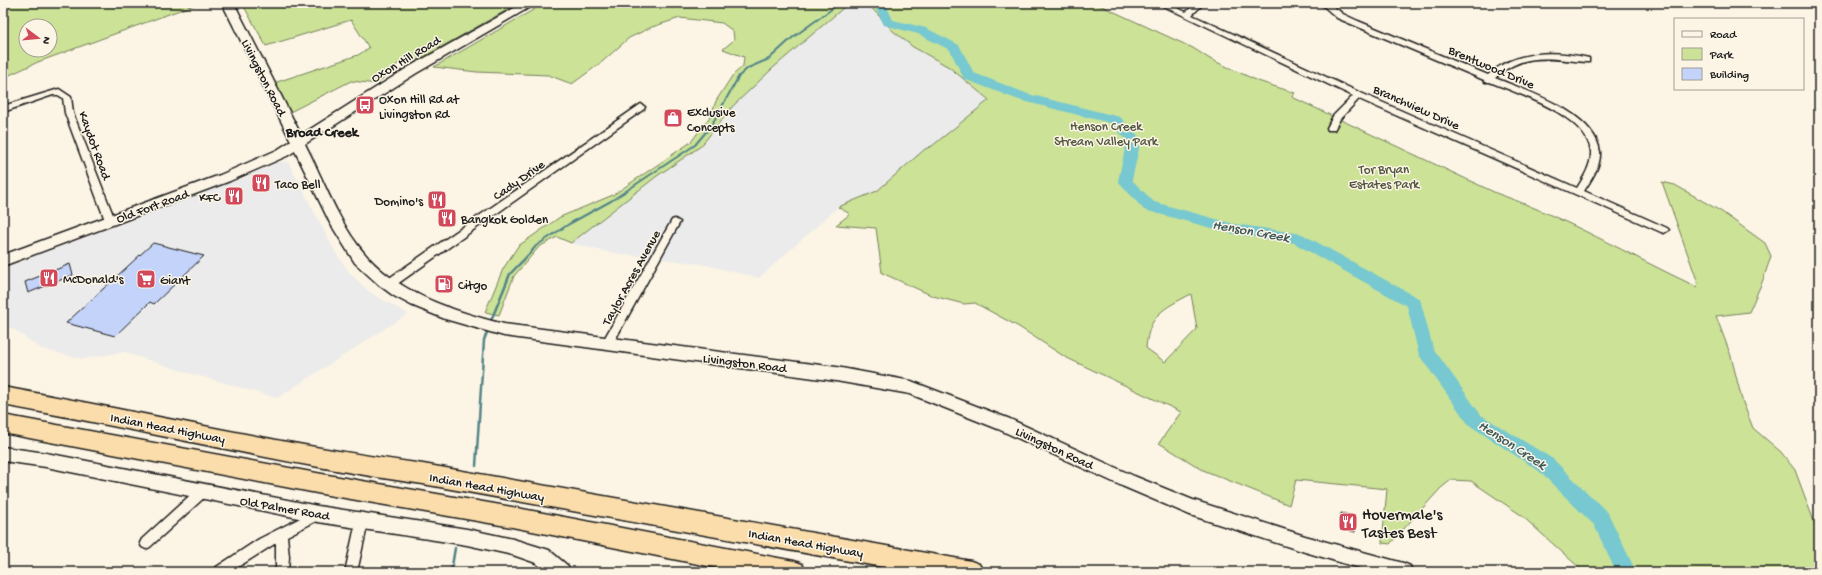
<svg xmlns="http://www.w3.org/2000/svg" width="1822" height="575" viewBox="0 0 1822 575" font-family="'Gochi Hand',sans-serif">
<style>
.built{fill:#ebebeb}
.green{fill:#cbe297;stroke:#747f5a;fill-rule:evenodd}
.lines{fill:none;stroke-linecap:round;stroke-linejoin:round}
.stream-far1{stroke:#538388;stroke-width:2}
.stream{stroke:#538388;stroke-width:2.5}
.river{fill:#77c8d0;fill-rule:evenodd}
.building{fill:#c4d3fa;stroke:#1c1c1c}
.street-casing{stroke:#1c1c1c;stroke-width:3}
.secondary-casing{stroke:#1c1c1c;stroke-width:3}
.highway-casing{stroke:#1c1c1c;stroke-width:3}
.street{fill:#fcf5e5;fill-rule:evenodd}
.secondary{fill:#fcf5e5;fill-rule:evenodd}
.highway{fill:#faddab;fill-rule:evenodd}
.labels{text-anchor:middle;stroke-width:3;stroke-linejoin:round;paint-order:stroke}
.street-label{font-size:13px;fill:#1c1c1c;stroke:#fcf5e5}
.poi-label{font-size:13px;fill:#1c1c1c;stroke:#fcf5e5;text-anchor:start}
.park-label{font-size:13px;fill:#515741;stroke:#fcf5e5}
.neighbourhood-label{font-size:14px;font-weight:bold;fill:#1c1c1c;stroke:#fcf5e5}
.water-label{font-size:14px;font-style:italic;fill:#3c585b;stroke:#fcf5e5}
.near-poi-label{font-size:16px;fill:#1c1c1c;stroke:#fcf5e5;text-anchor:start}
</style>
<rect width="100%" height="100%" fill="#fcf5e5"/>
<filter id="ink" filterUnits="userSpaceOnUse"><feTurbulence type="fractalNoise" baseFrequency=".025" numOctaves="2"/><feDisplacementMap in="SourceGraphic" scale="8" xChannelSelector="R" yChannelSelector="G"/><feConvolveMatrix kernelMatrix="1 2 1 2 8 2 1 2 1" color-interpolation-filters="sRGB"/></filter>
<g filter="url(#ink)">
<path class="built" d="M 849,3 L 867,3 L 893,31 L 913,47 L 949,67 L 993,104 L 963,136 L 925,149 L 877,191 L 838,207 L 759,278 L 701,264 L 607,252 L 571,243 L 657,176 L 701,146 L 732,107 L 773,68 Z
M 278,162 L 288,162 L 337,255 L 351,274 L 371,293 L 408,314 L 277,398 L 185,372 L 124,352 L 82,359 L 42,349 L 13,329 L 3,326 L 3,268 L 243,178 Z"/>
<path class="green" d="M 3,3 L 199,3 L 38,62 L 3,78 ZM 26,26 L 50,26 L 50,50 L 26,50 Z
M 242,3 L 516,3 L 512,7 L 413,63 L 403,59 L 377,84 L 351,81 L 288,113 L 274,83 L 358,55 L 369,48 L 351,20 L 266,46 Z
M 545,3 L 849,3 L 773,68 L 732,107 L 701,146 L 657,176 L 571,243 L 557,237 L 539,247 L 514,276 L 499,315 L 485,312 L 503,269 L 518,246 L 560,217 L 613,195 L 691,142 L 711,115 L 716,101 L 732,76 L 743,66 L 744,57 L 723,49 L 734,40 L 733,31 L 722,23 L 680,18 L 652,27 L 629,38 L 602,62 L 572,84 L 548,75 L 477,72 L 434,67 Z
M 867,3 L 1095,3 L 1193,48 L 1210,59 L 1258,81 L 1295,93 L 1292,97 L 1496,193 C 1565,217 1629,255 1695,286 L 1696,288 L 1698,283 L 1662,182 L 1675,185 L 1722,212 L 1765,243 L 1771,256 L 1763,280 L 1749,312 L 1716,316 L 1731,356 L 1742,400 L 1753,428 L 1781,452 L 1795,470 L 1819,535 L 1819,572 L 1584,572 L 1521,515 L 1471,481 L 1451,480 L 1441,488 L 1390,544 L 1382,543 L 1387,489 L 1296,480 L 1289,505 L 1203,470 L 1159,443 L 1181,412 L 1065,357 L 1019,327 L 975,303 L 964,304 L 933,296 L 882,273 L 876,228 L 836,225 L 850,214 L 838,207 L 877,191 L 925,149 L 932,146 L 989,100 L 949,67 L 913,47 L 893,31 ZM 1191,294 L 1197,329 L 1165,362 L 1146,348 C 1149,314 1163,309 1191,294 Z"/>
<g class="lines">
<path class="stream-far1" d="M 531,252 L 536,246 L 569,224 L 611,201 L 695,145 L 711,126 L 739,76 L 748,68 L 769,59 L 792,38 L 840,3"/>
<path class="stream" d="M 490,323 L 510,274 L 532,251
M 476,466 L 484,340 L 488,330
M 451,572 L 455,548"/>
<path class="river" d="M 873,3 L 885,3 L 893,20 L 926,28 L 959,45 L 974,73 L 1028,94 L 1120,117 L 1141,139 L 1132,180 L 1154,202 L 1234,224 L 1302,234 L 1420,299 L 1433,348 L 1481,415 L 1553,459 L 1608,513 L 1636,572 L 1616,572 L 1594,525 L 1539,471 L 1469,425 L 1419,355 L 1407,306 L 1294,243 L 1234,234 L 1144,210 L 1118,181 L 1127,140 L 1110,123 L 1019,100 L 964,79 L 950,50 L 918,34 L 884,25 Z"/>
</g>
<path class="building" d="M 153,243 L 204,256 L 154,304 L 150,302 L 115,336 L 66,323 Z
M 70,264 L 73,275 L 28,293 L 25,282 Z
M 445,279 L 451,284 L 443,290 L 437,285 Z
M 1341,513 L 1354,516 L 1355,532 L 1342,529 Z"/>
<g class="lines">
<g class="street-casing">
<path id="street" d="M 1157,3 L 1167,3 L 1186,12 L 1196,3 L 1204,3 L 1192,15 L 1361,93 L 1577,188 C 1584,177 1592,164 1591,151 C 1586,115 1519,94 1490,82 L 1485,82 L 1484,80 L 1337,18 L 1320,3 L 1329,3 L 1343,14 L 1358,21 L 1488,75 C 1517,50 1553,50 1589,58 L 1589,62 L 1586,62 C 1549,59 1525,51 1495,78 C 1526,91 1595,112 1600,152 C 1601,166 1591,180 1584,191 L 1667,228 L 1669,230 L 1664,233 L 1661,232 L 1359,99 L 1340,119 L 1334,130 L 1328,130 L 1327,128 L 1333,116 L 1353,96 Z
M 59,89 L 71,97 L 73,113 L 115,220 L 113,222 L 110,223 L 105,220 L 65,113 L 63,98 L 58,95 L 53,95 L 3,112 L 3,106 Z
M 641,104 L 645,107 L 644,109 L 393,287 L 385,287 L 384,284 L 385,281 Z
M 675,219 L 680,222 L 611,347 L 603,347 L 602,344 L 603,341 L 672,220 Z
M 202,487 L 206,488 L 208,492 L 206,496 L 150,547 L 146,549 L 142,547 L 140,543 L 142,539 L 198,488 Z
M 318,509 L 322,510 L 324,514 L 322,518 L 287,536 L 289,557 L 288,572 L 276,572 L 276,543 L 230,572 L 213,572 L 215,568 L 259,539 Z
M 364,516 L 368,517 L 370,521 L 366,531 L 357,572 L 345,572 L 354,531 L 360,517 Z"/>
</g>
<g class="secondary-casing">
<path id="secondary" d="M 222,3 L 234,3 L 301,135 L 407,68 L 523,3 L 537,3 L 415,74 L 305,144 C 322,177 335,214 357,244 C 392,292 449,310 504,324 L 836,367 L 911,381 L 1010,419 L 1134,476 L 1193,500 L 1305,536 L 1403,563 L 1410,566 L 1412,572 L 1373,572 L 1305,552 L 1190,515 L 1122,486 L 998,429 L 910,394 L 836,381 L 504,336 L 445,319 L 411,305 L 394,296 L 379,285 L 355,263 L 330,223 L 295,151 L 287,156 L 230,181 L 3,266 L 3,255 L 220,175 L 277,150 L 291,141 Z
M 3,447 L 46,453 L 318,506 L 467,529 L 513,539 L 549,550 L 568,566 L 570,572 L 547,572 L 536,563 L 513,555 L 467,545 L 318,522 L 46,467 L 3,461 Z"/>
</g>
<g class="highway-casing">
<path id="highway" d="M 3,387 C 143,412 282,445 423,464 L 971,561 L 979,564 L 983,572 L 910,572 L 423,484 C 282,464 143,430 3,405 Z
M 3,415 L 322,474 L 512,507 L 794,561 L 802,564 L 806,572 L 738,572 L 512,527 L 322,494 L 3,433 Z"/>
</g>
<use href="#street" class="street"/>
<use href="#secondary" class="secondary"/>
<use href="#highway" class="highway"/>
</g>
</g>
<defs>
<g id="bus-square" transform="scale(1)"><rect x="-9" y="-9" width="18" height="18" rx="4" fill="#d1495b" stroke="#fcf5e5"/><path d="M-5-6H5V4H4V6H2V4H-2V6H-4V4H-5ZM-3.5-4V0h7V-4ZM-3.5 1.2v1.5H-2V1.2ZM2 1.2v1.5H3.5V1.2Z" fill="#fff"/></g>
<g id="shop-square" transform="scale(1)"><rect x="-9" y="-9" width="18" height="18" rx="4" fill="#d1495b" stroke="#fcf5e5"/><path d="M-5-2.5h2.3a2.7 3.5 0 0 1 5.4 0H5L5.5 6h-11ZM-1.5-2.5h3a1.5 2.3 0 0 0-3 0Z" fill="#fff"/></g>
<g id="restaurant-square" transform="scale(1)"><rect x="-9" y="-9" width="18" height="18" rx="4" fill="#d1495b" stroke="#fcf5e5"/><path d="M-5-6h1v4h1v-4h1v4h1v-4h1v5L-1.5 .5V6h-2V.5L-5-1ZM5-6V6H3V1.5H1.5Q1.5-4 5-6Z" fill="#fff"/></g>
<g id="supermarket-square" transform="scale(1)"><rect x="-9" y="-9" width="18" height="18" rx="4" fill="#d1495b" stroke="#fcf5e5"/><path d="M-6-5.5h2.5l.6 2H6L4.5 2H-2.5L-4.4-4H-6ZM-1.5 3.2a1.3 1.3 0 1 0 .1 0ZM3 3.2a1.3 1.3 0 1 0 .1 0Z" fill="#fff"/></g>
<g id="fuel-square" transform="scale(1)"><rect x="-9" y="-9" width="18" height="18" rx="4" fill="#d1495b" stroke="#fcf5e5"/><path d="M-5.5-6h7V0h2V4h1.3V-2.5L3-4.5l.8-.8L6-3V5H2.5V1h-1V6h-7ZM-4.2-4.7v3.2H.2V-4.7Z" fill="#fff"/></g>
</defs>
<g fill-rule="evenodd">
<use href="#bus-square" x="365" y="105"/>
<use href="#shop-square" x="673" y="118"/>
<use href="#restaurant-square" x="261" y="183"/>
<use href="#restaurant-square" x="234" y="196"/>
<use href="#restaurant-square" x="437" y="200"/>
<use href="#restaurant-square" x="447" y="218"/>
<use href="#restaurant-square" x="49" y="278"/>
<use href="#supermarket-square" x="146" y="279"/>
<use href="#fuel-square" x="444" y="284"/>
<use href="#restaurant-square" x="1348" y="522"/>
</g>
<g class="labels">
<g class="street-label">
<text transform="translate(405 58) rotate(-31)" y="5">Oxon Hill Road</text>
<text transform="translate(1492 66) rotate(23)" y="5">Brentwood Drive</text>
<text transform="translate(265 77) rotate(63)" y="5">Livingston Road</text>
<text transform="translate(1417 106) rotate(24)" y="5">Branchview Drive</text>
<text transform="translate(96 145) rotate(70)" y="5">Kaydot Road</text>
<text transform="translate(518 179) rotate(-35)" y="5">Cady Drive</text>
<text transform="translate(152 205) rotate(-20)" y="5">Old Fort Road</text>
<text transform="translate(630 277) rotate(-61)" y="5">Taylor Acres Avenue</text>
<text transform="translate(745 362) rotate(7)" y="5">Livingston Road</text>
<text transform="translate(168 427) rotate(11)" y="5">Indian Head Highway</text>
<text transform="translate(1055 447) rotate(25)" y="5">Livingston Road</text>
<text transform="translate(487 486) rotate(10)" y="5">Indian Head Highway</text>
<text transform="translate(285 507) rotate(10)" y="5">Old Palmer Road</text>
<text transform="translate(806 542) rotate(10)" y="5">Indian Head Highway</text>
</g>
<g class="poi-label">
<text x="379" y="103">Oxon Hill Rd at<tspan x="379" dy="15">Livingston Rd</tspan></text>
<text x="687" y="116">Exclusive<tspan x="687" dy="15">Concepts</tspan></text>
<text x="275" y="188">Taco Bell</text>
<text x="220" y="201" text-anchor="end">KFC</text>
<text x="423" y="205" text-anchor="end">Domino's</text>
<text x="461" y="223">Bangkok Golden</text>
<text x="63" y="283">McDonald's</text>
<text x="160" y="284">Giant</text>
<text x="458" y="289">Citgo</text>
</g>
<g class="park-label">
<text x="1106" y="130">Henson Creek<tspan x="1106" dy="15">Stream Valley Park</tspan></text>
<text x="1384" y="173">Tor Bryan<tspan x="1384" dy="15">Estates Park</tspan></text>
</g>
<g class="neighbourhood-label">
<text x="322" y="136">Broad Creek</text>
</g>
<g class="water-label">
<text transform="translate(1251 230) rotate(10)" y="5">Henson Creek</text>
<text transform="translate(1513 444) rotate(33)" y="5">Henson Creek</text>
</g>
<g class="near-poi-label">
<text x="1362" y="519">Hovermale's<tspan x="1362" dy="18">Tastes Best</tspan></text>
</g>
</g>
<rect width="1822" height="575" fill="none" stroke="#fcf5e5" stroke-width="16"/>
<rect x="8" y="8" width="1806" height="559" fill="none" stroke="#1c1c1c" stroke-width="1.5" filter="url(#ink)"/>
<rect x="1674" y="18" width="130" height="72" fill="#fcf5e5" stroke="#a29e95"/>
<rect x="1682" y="31" width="20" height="6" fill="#fcf5e5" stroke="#a29e95"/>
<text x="1710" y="38" font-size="12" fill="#1c1c1c">Road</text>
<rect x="1682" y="48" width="20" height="12" fill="#cbe297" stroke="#a29e95"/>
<text x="1710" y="58" font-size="12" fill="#1c1c1c">Park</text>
<rect x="1682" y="68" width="20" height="12" fill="#c4d3fa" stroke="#a29e95"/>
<text x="1710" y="78" font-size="12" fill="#1c1c1c">Building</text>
<g transform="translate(38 38) rotate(106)"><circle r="19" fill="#fcf5e5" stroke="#a29e95"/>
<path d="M0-3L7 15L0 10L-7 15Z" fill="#d1495b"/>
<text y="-6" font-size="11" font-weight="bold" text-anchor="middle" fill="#1c1c1c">N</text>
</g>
</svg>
